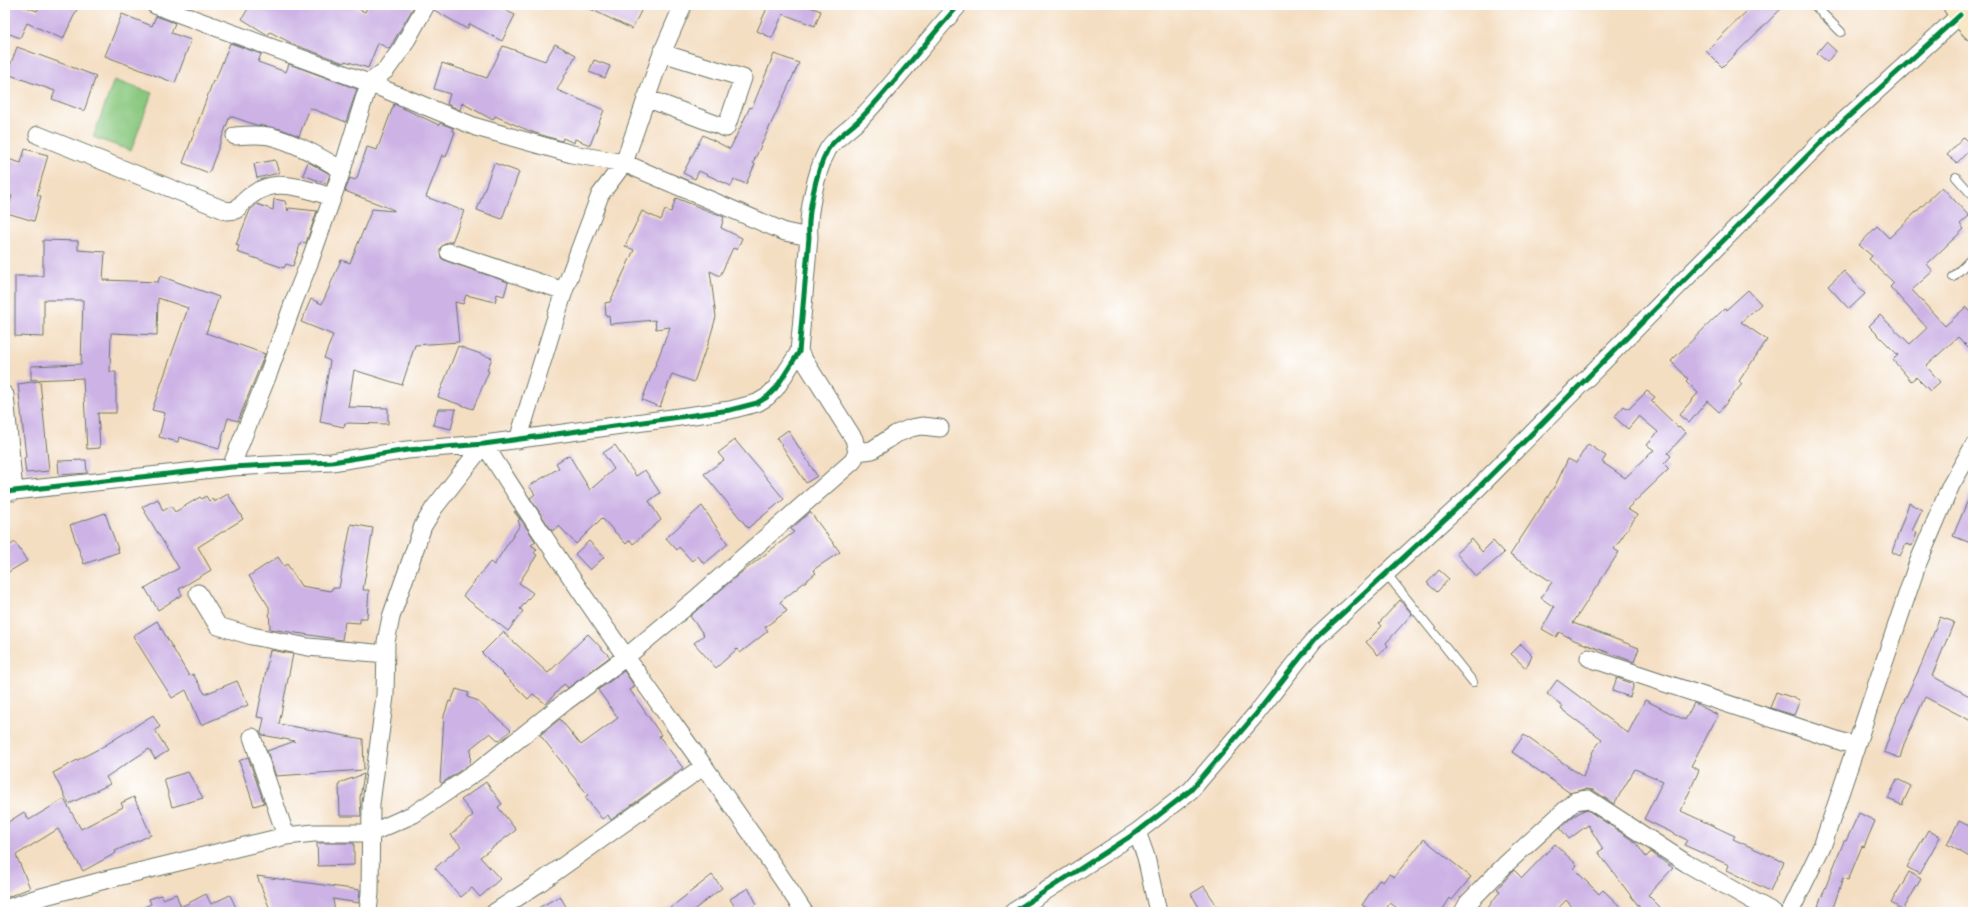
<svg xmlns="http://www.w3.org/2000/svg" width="1978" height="917" viewBox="0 0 1978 917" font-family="'Indie Flower',sans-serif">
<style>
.green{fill:#89c87f;stroke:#54825a}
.building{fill:#ccb2e5}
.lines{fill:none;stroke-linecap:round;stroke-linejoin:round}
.lane-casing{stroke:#6a7566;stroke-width:10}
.street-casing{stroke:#6a7566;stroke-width:19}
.secondary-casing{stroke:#6a7566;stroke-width:24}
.lane{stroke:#fff;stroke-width:8}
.street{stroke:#fff;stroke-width:17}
.secondary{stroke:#f8e8c3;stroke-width:22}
.cycleway-casing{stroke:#fff;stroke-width:8}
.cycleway{stroke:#00873e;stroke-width:5}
</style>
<rect width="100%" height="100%" fill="#fff"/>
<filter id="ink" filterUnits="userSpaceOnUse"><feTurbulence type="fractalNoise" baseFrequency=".025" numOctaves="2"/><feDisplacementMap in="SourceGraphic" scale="8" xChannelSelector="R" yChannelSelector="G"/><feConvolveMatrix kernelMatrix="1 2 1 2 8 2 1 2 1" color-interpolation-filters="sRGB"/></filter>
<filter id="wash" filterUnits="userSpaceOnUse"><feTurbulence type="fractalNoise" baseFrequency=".012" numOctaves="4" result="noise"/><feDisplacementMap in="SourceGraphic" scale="16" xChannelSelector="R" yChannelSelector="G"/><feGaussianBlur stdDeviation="0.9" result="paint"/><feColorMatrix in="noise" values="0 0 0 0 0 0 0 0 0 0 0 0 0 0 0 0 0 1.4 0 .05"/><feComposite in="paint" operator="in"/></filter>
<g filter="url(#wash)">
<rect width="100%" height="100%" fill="#f4dec2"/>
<path class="green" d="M 114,80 L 152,93 L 131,151 L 93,137 Z"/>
<g id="blocks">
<path class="building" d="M 5,5 L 21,5 L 37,11 L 40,5 L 79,5 L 63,39 L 27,23 L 20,38 L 5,32 Z
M 250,5 L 351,5 L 365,12 L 368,5 L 415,5 L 389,49 L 378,43 L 368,68 L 345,61 L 344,63 L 295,45 L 270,32 L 268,35 L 242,19 Z
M 436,5 L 494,5 L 515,15 L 502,41 L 470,24 L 467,29 L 434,10 Z
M 582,5 L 644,5 L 632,29 Z
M 762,5 L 804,5 L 821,11 L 815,26 L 783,14 L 772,38 L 757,31 L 767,8 Z
M 1753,5 L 1785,5 L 1722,67 L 1706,51 Z
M 122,14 L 152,26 L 156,16 L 175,23 L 171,33 L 191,40 L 175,83 L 105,56 Z
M 1826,42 L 1836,51 L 1827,62 L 1817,53 Z
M 230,43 L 261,54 L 258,62 L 286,72 L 289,64 L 357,89 L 346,122 L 310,108 L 299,136 L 281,129 L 256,125 L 230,116 L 209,173 L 183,163 L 213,81 L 215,81 Z
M 555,44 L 576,55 L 557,90 L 604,110 L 590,145 L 575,139 L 574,143 L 563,138 L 562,141 L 532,132 L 495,116 L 493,120 L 462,103 L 460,110 L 447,104 L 450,94 L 434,89 L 442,63 L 487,78 L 503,46 L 545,61 Z
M 17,47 L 96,76 L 84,111 L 52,99 L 55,91 L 7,74 Z
M 774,54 L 799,63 L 753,163 L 755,164 L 746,184 L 734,179 L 731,186 L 699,171 L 695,179 L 683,173 L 703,135 L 730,149 L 750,107 L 752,108 Z
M 594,60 L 610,66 L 605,78 L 589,72 Z
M 394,104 L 439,125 L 440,123 L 453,128 L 452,130 L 455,132 L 446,157 L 442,155 L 426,197 L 464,211 L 452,242 L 447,242 L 440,248 L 441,258 L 446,261 L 508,282 L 504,296 L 497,294 L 495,302 L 466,295 L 463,304 L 455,302 L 459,342 L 415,345 L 402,385 L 354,370 L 348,407 L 388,408 L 388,424 L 345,423 L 344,427 L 320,422 L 330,361 L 324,358 L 333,335 L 301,322 L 311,299 L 322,304 L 341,260 L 350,263 L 372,209 L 394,211 L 394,210 L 345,191 L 350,178 L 355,180 L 357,178 L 367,147 L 377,150 Z
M 1964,137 L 1973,146 L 1957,163 L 1947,155 Z
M 25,149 L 48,155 L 37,195 L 41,196 L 34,221 L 7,213 L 12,196 L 5,194 L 5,158 L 21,163 Z
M 275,160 L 279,173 L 257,178 L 254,164 Z
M 308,162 L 330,174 L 327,184 L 303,175 Z
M 494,163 L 519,172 L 502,219 L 477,210 Z
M 1942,187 L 1969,216 L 1960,224 L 1964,229 L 1927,264 L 1933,271 L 1912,290 L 1945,326 L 1966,307 L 1973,314 L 1973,352 L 1958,337 L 1928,364 L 1927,367 L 1940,382 L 1930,391 L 1916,377 L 1911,381 L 1893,360 L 1898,355 L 1869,326 L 1880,315 L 1910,344 L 1927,328 L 1890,287 L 1894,283 L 1869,259 L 1872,256 L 1859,245 L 1877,226 L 1889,238 Z
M 676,198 L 724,217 L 721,228 L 742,238 L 737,250 L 733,248 L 720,276 L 710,271 L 716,317 L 706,351 L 705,351 L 694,382 L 672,374 L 660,407 L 642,400 L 670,327 L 656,329 L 655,320 L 610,324 L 609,316 L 606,316 L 605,303 L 610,302 L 634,250 L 625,246 L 642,211 L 661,220 L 665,210 L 671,212 Z
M 274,199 L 285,201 L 288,211 L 289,208 L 317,211 L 306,243 L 301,242 L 293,266 L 286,264 L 284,268 L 237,252 L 239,246 L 236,245 L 250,210 L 257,204 L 273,210 Z
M 43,240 L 78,241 L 78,250 L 105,252 L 103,280 L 158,282 L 160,276 L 219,297 L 206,333 L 265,354 L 238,421 L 228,418 L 219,449 L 179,437 L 178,442 L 159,437 L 165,413 L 152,410 L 188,308 L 158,298 L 157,335 L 111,333 L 110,372 L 116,372 L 116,413 L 98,413 L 100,448 L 87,449 L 83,378 L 31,380 L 31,366 L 81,364 L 83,300 L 44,300 L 44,337 L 15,336 L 15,276 L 43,276 Z
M 1844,271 L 1865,294 L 1849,309 L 1828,286 Z
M 1748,290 L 1761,304 L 1741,322 L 1767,340 L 1739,381 L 1742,384 L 1719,412 L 1707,401 L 1689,423 L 1679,415 L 1698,393 L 1686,381 L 1688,379 L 1671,361 L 1724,309 L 1726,310 Z
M 458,346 L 492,358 L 487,370 L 489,371 L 473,409 L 438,397 Z
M 40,381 L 49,471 L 26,473 L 24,458 L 26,457 L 18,384 Z
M 1647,391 L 1655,397 L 1651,401 L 1678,427 L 1679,426 L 1686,433 L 1668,453 L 1671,456 L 1664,464 L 1669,469 L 1627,509 L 1637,515 L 1614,549 L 1619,552 L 1573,623 L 1639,648 L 1634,662 L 1574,640 L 1559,632 L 1556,637 L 1542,629 L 1554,607 L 1541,598 L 1552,582 L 1510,555 L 1556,484 L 1568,459 L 1576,463 L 1588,444 L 1606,456 L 1602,462 L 1625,478 L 1654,450 L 1647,445 L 1658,432 L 1639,416 L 1628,429 L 1614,417 L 1624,406 L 1629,409 Z
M 438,409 L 456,409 L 451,429 L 433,425 Z
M 788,430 L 817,476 L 806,483 L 777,438 Z
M 735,440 L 784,499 L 748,528 L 704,474 L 724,460 L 718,453 Z
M 615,445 L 636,476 L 645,470 L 660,493 L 649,501 L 661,520 L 633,544 L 630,540 L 626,544 L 602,518 L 576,544 L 559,526 L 552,531 L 530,498 L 535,494 L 529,486 L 559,468 L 556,463 L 569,455 L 590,490 L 614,469 L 603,453 Z
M 86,460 L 87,473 L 59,475 L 58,461 Z
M 1973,488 L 1973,544 L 1953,536 Z
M 228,494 L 243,519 L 198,547 L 211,570 L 179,589 L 182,595 L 158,610 L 145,588 L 179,568 L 142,507 L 158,499 L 163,511 L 171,506 L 175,512 L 200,497 L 202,499 L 206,496 L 209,501 L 212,498 L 214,502 Z
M 1909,503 L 1922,510 L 1912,531 L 1917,533 L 1912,546 L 1906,544 L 1900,556 L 1892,552 Z
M 702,506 L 728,544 L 704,564 L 698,556 L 692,561 L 679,547 L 677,550 L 666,538 Z
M 515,511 L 536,542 L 531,545 L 537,549 L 534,553 L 537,555 L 519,583 L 533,593 L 520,609 L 523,611 L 508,631 L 463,596 L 490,562 L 494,565 L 520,525 L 518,521 L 520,519 L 514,512 Z
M 810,512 L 840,552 L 813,570 L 816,573 L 780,602 L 787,611 L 765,627 L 768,631 L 740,653 L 737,649 L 716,668 L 694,643 L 704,635 L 690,616 L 737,576 L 794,532 L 791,529 Z
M 105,513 L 119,552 L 84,564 L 70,525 Z
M 351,524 L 373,528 L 363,590 L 369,590 L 367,618 L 360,618 L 360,623 L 345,622 L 342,640 L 270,629 L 269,607 L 249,576 L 278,557 L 284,566 L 287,564 L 301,586 L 331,591 L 332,588 L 339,588 Z
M 1472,539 L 1482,552 L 1493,541 L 1504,553 L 1476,577 L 1456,553 Z
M 589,541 L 604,557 L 590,570 L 575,554 Z
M 15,542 L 27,561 L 5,574 L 5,549 Z
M 1439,570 L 1449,579 L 1437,592 L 1427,583 Z
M 1400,600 L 1412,614 L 1386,643 L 1388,646 L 1378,655 L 1366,642 L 1382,626 L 1379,623 Z
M 1940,617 L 1954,622 L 1932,676 L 1973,698 L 1973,722 L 1925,697 L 1904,744 L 1900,758 L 1884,752 L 1895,720 L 1922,663 Z
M 157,621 L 189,676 L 193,674 L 205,694 L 237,681 L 248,705 L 201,725 L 186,690 L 172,698 L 133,636 Z
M 503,632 L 548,673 L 588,634 L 610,657 L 568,688 L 564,684 L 546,704 L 533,694 L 528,699 L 482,653 Z
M 1521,644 L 1532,655 L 1526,668 L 1511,654 Z
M 270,650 L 293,654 L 279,724 L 363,739 L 364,770 L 276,776 L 267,751 L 295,741 L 262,735 L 261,733 L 264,718 L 257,717 Z
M 624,671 L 635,687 L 630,690 L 661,735 L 659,736 L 683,768 L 611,820 L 608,815 L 602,819 L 585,797 L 588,795 L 540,735 L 560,719 L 581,745 L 618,718 L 598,690 Z
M 1617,678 L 1634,684 L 1630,697 L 1612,691 Z
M 1557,680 L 1628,733 L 1645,700 L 1685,720 L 1694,703 L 1718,715 L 1691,766 L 1699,770 L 1681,811 L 1735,836 L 1733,839 L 1784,862 L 1770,891 L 1727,870 L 1729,865 L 1684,845 L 1687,840 L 1644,819 L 1663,781 L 1635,769 L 1614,804 L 1593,790 L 1586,789 L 1570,793 L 1512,752 L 1524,735 L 1583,777 L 1593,751 L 1602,739 L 1561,709 L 1563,706 L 1547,694 Z
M 456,689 L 469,693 L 467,697 L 476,700 L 511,730 L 499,741 L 490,733 L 471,748 L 470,764 L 442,783 L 440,782 L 444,716 L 449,701 L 451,702 Z
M 1776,692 L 1800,700 L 1794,715 L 1770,708 Z
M 153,715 L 160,727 L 155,730 L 168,751 L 155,759 L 149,749 L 106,777 L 110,784 L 69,804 L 53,773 L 104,746 Z
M 248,757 L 264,803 L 254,806 L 239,761 Z
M 188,772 L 203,798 L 172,807 L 164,779 Z
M 364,774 L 360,798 L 361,816 L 340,816 L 339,783 Z
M 1897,779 L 1911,786 L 1902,805 L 1888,799 Z
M 486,782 L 502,804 L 498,807 L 516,830 L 480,857 L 500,879 L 480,897 L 472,888 L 461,897 L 435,868 L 461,846 L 451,835 L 473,815 L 461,800 Z
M 134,797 L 151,835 L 115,851 L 116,853 L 83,871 L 58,829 L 16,855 L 30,888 L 5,898 L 5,824 L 24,812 L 29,820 L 64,799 L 81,829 L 123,807 L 121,803 Z
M 1586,809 L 1635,842 L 1646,857 L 1651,852 L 1673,868 L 1648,895 L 1665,912 L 1643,912 L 1598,852 L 1603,849 L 1588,825 L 1569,839 L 1560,828 L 1572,817 Z
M 1859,813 L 1875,821 L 1864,847 L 1862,846 L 1848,880 L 1843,878 L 1832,911 L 1818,906 L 1844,841 L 1846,841 Z
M 1959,821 L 1973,828 L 1973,859 L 1947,844 Z
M 1928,830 L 1940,837 L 1919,874 L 1907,867 Z
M 1424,839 L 1471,877 L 1452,900 L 1450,898 L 1441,912 L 1403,912 L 1390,903 L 1384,912 L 1374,912 L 1362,905 L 1379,880 L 1383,882 L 1389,874 L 1394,877 Z
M 317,843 L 354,843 L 354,865 L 318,866 Z
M 1555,844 L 1577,865 L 1574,869 L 1599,894 L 1603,890 L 1626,912 L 1577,912 L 1566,900 L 1555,912 L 1485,912 L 1500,891 L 1497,889 L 1514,870 L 1522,878 Z
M 1909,872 L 1921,879 L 1903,910 L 1891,903 Z
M 712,875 L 722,888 L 691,912 L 665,912 Z
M 257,876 L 360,890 L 359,903 L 333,899 L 335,912 L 271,912 Z
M 1204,886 L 1221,912 L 1202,912 L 1191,894 Z
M 748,888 L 757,904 L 743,912 L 738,912 L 730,899 Z
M 176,894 L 181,907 L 206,894 L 211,904 L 230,895 L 238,912 L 133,912 L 151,904 L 149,899 L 161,895 L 163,899 Z
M 560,896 L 569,912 L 531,912 Z"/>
</g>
</g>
<g filter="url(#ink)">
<use href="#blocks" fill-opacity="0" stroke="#6a7566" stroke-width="1"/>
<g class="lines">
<g class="lane-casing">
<path id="lane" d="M 1814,5 L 1841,32
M 1956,177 L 1973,196
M 1953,277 L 1973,257
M 1386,573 L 1473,682"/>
</g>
<g class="street-casing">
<path id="street" d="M 155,5 L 369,83 L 476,127 L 572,154 L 624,163 L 785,232 L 809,237
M 646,98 L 726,128 L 743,78 L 662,53
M 38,135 L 227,211 L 236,210 C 266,173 293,185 332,197
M 235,136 C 246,135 258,134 269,136 C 295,142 320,157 342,170
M 449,252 L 564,291
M 5,395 L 14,492
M 518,440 L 564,291 L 600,195 L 624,163 L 662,53 L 683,5
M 857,452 L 872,450 L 896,434 L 911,428 L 922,426 L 940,428
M 231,467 L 269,372 L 294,301 L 311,258 L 342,170 L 369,83 L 386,70 L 402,48 L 426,5
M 5,492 L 231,467 L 332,462 L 407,450 L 484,444 L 730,410 L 757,403 L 767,397 L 776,388 L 799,352 L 809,237 C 807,215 816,171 827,151 C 833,139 853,127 863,116 C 896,81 925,43 957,7
M 198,593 L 218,626 L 252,636 L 308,647 L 386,654
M 1589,658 L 1855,746
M 252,737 L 286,836
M 1137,832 L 1146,857 L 1158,912
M 5,909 L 34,899 L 105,880 L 286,836 L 314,833 L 371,833 L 414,814 L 482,768 L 565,702 L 626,657 L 699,596 L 853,461 L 857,452 L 854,439 L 799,352
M 368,912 L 370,893 L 371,804 L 385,696 L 386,642 L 391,617 L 423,526 L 434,508 L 484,444 C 530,516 577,588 626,657 C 686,742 748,825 804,912
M 495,912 L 538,884 L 704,766
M 1013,912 L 1137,832 L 1191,790 L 1256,714 L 1315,639 L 1469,497 L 1824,139 L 1960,15
M 1463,912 L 1468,903 L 1507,863 L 1575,801 L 1588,799 L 1686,863 L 1773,912
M 1790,912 L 1823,844 L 1917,565 L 1951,485 L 1973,447"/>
</g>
<g class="secondary-casing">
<path id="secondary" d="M 1954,5 L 1960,15 L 1973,29"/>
</g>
<use href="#lane" class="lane"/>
<use href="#street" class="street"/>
<use href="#secondary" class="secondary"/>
<g class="cycleway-casing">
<path id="cycleway" d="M 5,492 L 231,467 L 332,462 L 407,450 L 484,444 L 730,410 L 757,403 L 767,397 L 776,388 L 799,352 L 809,237 C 807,215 816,171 827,151 C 833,139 853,127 863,116 C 896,81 925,43 957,7
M 1013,912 L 1137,832 L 1191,790 L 1256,714 L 1315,639 L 1469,497 L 1824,139 L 1960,15"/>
</g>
<use href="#cycleway" class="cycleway"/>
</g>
</g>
<rect width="1978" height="917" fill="none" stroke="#fff" stroke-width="20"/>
</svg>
